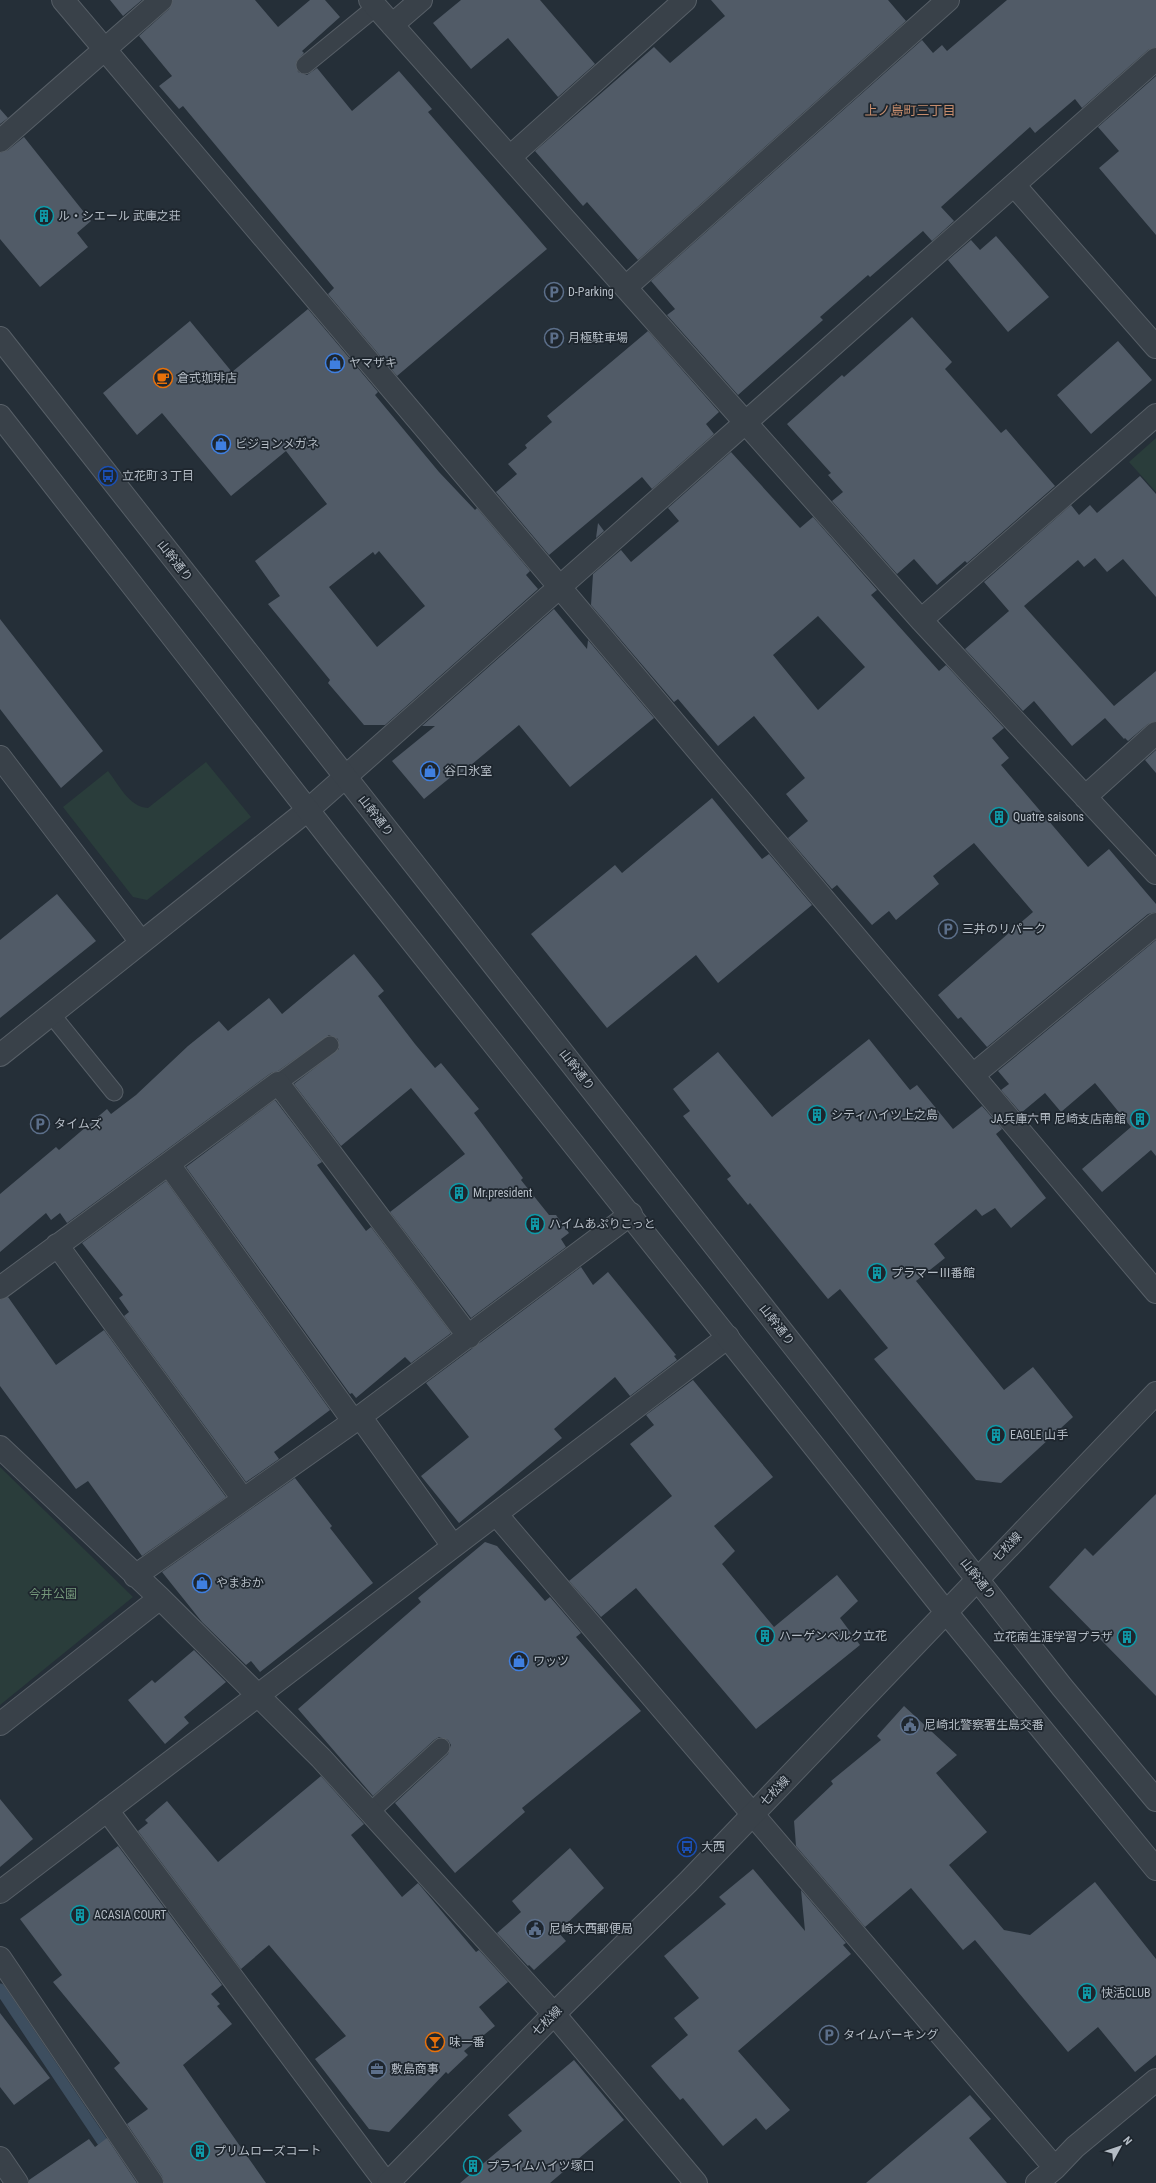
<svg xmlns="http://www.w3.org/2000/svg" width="1156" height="2183" viewBox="0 0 1156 2183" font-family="'Roboto Condensed','Noto Sans JP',sans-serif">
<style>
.green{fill:#2a3d3b}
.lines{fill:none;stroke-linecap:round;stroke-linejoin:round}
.stream{stroke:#3d4e5f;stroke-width:11}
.building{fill:#515b67;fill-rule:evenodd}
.service-casing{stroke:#575f67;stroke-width:19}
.minor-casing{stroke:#575f67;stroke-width:24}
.tertiary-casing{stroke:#575f67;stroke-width:24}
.service{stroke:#394149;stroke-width:17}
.minor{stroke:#394149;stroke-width:22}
.tertiary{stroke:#394149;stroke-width:22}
.labels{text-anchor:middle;stroke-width:3.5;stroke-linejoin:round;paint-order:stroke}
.poi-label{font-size:12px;fill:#b4bcc5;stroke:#1e262e;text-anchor:start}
.street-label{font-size:12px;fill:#b4bcc5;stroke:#1e262e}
.park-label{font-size:12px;fill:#75987b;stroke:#1e262e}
.neighbourhood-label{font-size:13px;fill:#c78d6d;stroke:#1e262e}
</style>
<rect width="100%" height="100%" fill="#252f38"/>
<path class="green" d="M 1156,438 L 1156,492 L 1129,462 Z
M 206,762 L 251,817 L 147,900 L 133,897 L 63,807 L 108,771 C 119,785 129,807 148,808 Z
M 0,1467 L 133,1597 L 0,1705 Z"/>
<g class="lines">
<path class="stream" d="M 0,1989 L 110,2153"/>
</g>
<path class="building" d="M 110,0 L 142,0 L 123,16 Z
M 173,0 L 255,0 L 278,27 L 310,0 L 325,0 L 340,17 L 302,51 L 304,53 L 296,62 L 298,72 L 307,75 L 317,68 L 352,111 L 399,71 L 432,109 L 428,112 L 547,249 L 397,376 L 328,294 L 334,288 L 183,106 L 179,109 L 159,86 L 172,76 L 139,36 L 169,9 Z
M 461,0 L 540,0 L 595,64 L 558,97 L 508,38 L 471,69 L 433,23 Z
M 711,0 L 888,0 L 906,21 L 638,260 L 587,202 L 583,206 L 535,151 L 654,47 L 670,63 L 725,16 Z
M 1007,0 L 1156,0 L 1156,47 L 1148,50 L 1082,108 L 1075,99 L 1035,133 L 1030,127 L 941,207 L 954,221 L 932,241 L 923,231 L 870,277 L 868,275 L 820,317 L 823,320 L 738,395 L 667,315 L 675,309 L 651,281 L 922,40 L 933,53 L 942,45 L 947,51 Z
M 1156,76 L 1156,235 L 1099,168 L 1119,151 L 1098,127 Z
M 0,109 L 8,118 L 0,124 Z
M 24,137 L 91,221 L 77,233 L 88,247 L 40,287 L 0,239 L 0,153 L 8,150 Z
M 996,236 L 1049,297 L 1008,332 L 948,260 L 971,240 L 980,250 Z
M 308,309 L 378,392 L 375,395 L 439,472 L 475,510 L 477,508 L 530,571 L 526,575 L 538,589 L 385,725 L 364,725 L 328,683 L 330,680 L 268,604 L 280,596 L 255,561 L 327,504 L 286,451 L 231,496 L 162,413 L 137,435 L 103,393 L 190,321 L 232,372 ZM 379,551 L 425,606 L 377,647 L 329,587 L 373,552 L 375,555 Z
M 912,317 L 952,362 L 945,369 L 1001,433 L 1006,429 L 1055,486 L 967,563 L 965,561 L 937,585 L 914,559 L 897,574 L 832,501 L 843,492 L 828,475 L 831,473 L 787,424 L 842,375 L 844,377 Z
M 648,331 L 719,412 L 706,424 L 714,434 L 652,489 L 642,477 L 549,555 L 496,492 L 517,474 L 508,464 L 527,448 L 525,445 L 552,422 L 547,416 Z
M 1118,341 L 1152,380 L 1091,434 L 1057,395 Z
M 731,452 L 800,528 L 813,517 L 877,590 L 871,595 L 939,671 L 946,665 L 1004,728 L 992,738 L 1009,758 L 1001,765 L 1088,867 L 1109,849 L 1156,904 L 1156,912 L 1148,914 L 987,1047 L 961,1017 L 958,1019 L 938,995 L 1033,912 L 974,843 L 933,876 L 939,884 L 896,920 L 889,911 L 872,925 L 837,885 L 832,889 L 788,838 L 808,821 L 786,794 L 805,778 L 754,716 L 718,746 L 678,699 L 674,702 L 591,605 L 593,574 L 621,550 L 631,562 L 679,521 L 668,508 ZM 818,616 L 865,667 L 818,710 L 773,655 Z
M 1140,476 L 1156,494 L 1156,597 L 1123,559 L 1107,572 L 1095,558 L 1084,567 L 1078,560 L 1024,606 L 1114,706 L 1156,671 L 1156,721 L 1148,724 L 1128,741 L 1125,738 L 1124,739 L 1105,718 L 1072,746 L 1034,701 L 1023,711 L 965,649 L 1009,611 L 984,582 L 1071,505 L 1079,515 L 1090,505 L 1097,513 Z
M 598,523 L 604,531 L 596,538 Z
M 554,609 L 587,649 L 588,640 L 654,718 L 570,787 L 519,725 L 459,775 L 457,772 L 424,799 L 392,761 L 435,726 L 422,726 Z
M 0,619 L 103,751 L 61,788 L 0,709 Z
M 1156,750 L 1156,773 L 1145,760 Z
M 712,798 L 762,859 L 769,854 L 812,905 L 718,983 L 696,955 L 607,1028 L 531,934 L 615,865 L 622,873 Z
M 57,894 L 96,941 L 0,1018 L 0,940 Z
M 1156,940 L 1156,1156 L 1151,1150 L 1102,1192 L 1082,1169 L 1131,1127 L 1095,1083 L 1061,1112 L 1045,1093 L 1021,1113 L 1001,1090 L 1009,1084 L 998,1071 Z
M 354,954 L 384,991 L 378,996 L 415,1044 L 435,1068 L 441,1063 L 479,1109 L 474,1113 L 523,1178 L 521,1180 L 549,1215 L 556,1215 L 569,1233 L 561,1239 L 566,1247 L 471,1318 L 390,1212 L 465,1154 L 411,1088 L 341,1146 L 294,1084 L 339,1049 L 338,1039 L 329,1035 L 278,1071 L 271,1073 L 67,1223 L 60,1213 L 51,1220 L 46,1213 L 0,1252 L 0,1194 L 56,1147 L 59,1150 L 107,1109 L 111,1114 L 136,1095 L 188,1046 L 219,1021 L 228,1031 L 269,998 L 282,1014 Z
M 869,1039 L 910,1090 L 917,1085 L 953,1129 L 982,1106 L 1002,1129 L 996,1134 L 1046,1198 L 1011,1228 L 995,1208 L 982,1216 L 976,1209 L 934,1244 L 945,1258 L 916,1281 L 1004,1390 L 1033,1367 L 1073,1417 L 1001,1483 L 976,1480 L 874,1359 L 888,1348 L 840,1289 L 828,1299 L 750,1203 L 748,1205 L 727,1179 L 731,1176 L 683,1116 L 690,1111 L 673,1089 L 718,1052 L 772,1117 Z
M 275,1100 L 322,1162 L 317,1165 L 366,1231 L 371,1227 L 451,1333 L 411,1363 L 405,1357 L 356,1398 L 352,1393 L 350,1394 L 186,1167 Z
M 166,1181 L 330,1410 L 274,1452 L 279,1459 L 246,1482 L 124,1316 L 129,1312 L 119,1298 L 123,1295 L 82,1243 Z
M 581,1267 L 593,1285 L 608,1272 L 676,1355 L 674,1356 L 677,1360 L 630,1396 L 615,1377 L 554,1429 L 562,1438 L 459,1523 L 421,1476 L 469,1437 L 426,1383 Z
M 8,1297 L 56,1365 L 104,1330 L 226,1497 L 142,1556 L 88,1481 L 76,1489 L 0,1386 L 0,1300 Z
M 693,1380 L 773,1477 L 714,1526 L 735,1551 L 722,1564 L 774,1627 L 837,1575 L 858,1601 L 840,1618 L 860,1645 L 756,1729 L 636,1588 L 601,1617 L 569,1581 L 672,1496 L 630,1444 L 654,1425 L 646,1415 Z
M 295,1478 L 332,1526 L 330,1528 L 373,1583 L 260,1672 L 251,1661 L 246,1665 L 202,1622 L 162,1572 Z
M 1156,1494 L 1156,1696 L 1049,1587 L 1085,1548 L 1093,1556 Z
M 485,1542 L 497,1546 L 545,1601 L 550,1597 L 581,1633 L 576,1637 L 641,1711 L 522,1808 L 525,1812 L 455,1873 L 395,1803 L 448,1754 L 451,1745 L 448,1740 L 439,1737 L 434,1740 L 373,1796 L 298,1709 L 421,1602 L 418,1598 Z
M 194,1650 L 226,1682 L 184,1717 L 189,1723 L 165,1744 L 128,1700 L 152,1680 L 155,1683 Z
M 904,1706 L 957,1755 L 936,1773 L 987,1832 L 949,1865 L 1004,1930 L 1030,1935 L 1095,1882 L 1156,1959 L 1156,2055 L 1135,2072 L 1098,2027 L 1068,2052 L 975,1940 L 963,1950 L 911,1888 L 865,1927 L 796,1846 L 794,1821 L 833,1784 L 831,1781 L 881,1740 L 877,1736 Z
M 321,1776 L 364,1824 L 351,1835 L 402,1897 L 418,1883 L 476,1952 L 479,1950 L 508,1982 L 479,2007 L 495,2026 L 464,2051 L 468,2055 L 448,2074 L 446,2072 L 389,2132 L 369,2129 L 315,2059 L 346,2036 L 269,1945 L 241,1969 L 138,1831 L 148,1823 L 145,1820 L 167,1801 L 218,1862 Z
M 0,1799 L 33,1839 L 0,1867 Z
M 118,1846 L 222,1985 L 211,1994 L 220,2004 L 217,2006 L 232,2024 L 183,2065 L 266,2183 L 164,2183 L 162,2176 L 127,2124 L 148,2109 L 114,2068 L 120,2063 L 53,1982 L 62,1975 L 20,1919 Z
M 570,1848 L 604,1888 L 558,1932 L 566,1941 L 534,1970 L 529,1965 L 528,1966 L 497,1933 L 521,1912 L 512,1901 Z
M 753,1869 L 805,1931 L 801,1890 L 846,1943 L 843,1945 L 851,1954 L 738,2051 L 790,2110 L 766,2130 L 756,2118 L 723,2146 L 683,2098 L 680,2100 L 651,2066 L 688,2035 L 674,2018 L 699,1998 L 664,1956 L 726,1904 L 719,1897 Z
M 0,2013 L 50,2078 L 14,2105 L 0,2087 Z
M 574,2060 L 624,2120 L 550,2183 L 460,2183 L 522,2131 L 508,2115 Z
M 970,2095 L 991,2119 L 969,2138 L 1007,2183 L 866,2183 Z
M 107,2138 L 137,2183 L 29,2183 L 29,2180 L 89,2139 L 95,2147 Z"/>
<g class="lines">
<g class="service-casing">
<path id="service" d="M 305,65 L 376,7
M 51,1014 L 114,1092
M 278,1083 L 330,1045
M 370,1812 L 441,1747"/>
</g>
<g class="minor-casing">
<path id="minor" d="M 63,0 L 1156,1292
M 370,0 L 921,620 L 1156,873
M 392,25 L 421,0
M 0,141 L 161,0
M 510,157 L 685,0
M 1014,185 L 1156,347
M 626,287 L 948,0
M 921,620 L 1156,415
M 0,757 L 141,942
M 1085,797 L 1156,733
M 0,1055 L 309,809 L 1156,59
M 973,1075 L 1156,924
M 171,1164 L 175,1173 L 349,1415 L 364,1422 L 453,1546
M 57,1245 L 243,1499
M 0,1288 L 278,1083 L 469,1337
M 0,1447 L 160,1598 L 321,1758 L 554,2014 L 696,2183
M 496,1514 L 1055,2168
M 135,1576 L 357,1419 L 631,1214
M 0,1724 L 160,1598
M 107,1810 L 386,2183
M 0,1892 L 728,1337
M 0,1958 L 152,2183
M 0,2158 L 17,2183
M 1037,2183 L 1055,2168 L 1075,2147 L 1156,2080"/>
</g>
<g class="tertiary-casing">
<path id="tertiary" d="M 0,338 L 1062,1687 L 1156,1800
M 0,416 L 336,846 L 946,1612 L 1156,1869
M 388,2183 L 554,2014 L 688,1882 L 1156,1393"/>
</g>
<use href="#service" class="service"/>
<use href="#minor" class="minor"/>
<use href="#tertiary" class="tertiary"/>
</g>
<defs>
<g id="building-ring" transform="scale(1)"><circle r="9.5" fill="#1e262e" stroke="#0f9aa8" stroke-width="1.5"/><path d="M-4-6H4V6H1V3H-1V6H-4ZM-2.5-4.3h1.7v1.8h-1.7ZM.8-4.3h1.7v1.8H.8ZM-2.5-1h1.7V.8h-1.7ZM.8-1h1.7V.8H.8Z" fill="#0f9aa8"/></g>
<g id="parking-ring" transform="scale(1)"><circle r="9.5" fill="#1e262e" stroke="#5c6f8a" stroke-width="1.5"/><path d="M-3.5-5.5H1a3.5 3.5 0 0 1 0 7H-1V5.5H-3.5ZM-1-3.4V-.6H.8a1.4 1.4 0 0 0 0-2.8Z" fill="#5c6f8a"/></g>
<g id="shop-ring" transform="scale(1)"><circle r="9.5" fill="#1e262e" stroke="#3f7fe0" stroke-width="1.5"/><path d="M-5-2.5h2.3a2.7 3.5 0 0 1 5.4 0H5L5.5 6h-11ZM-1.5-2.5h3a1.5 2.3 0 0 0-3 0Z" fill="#3f7fe0"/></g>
<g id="cafe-ring" transform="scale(1)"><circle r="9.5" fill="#1e262e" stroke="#e8710a" stroke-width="1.5"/><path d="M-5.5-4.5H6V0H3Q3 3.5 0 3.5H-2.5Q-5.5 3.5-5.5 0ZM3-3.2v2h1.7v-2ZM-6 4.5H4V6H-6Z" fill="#e8710a"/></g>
<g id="bus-ring" transform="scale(1)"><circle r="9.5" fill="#1e262e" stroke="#1a4fb4" stroke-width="1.5"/><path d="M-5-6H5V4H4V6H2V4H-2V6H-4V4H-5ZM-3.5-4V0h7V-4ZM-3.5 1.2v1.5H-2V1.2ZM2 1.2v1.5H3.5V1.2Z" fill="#1a4fb4"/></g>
<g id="civic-ring" transform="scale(1)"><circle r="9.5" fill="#1e262e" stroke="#5c6f8a" stroke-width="1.5"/><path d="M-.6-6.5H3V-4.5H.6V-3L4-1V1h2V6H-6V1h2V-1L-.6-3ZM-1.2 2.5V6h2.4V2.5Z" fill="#5c6f8a"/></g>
<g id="bar-ring" transform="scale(1)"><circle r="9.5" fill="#1e262e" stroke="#e8710a" stroke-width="1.5"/><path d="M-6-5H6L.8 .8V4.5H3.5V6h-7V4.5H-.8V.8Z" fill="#e8710a"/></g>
<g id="office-ring" transform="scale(1)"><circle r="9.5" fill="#1e262e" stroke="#5c6f8a" stroke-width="1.5"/><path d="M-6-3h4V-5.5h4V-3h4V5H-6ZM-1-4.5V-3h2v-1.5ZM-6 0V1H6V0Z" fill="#5c6f8a"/></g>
</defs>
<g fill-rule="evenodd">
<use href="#building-ring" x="44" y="216"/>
<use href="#parking-ring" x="554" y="292"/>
<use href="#parking-ring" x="554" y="338"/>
<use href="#shop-ring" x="335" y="363"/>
<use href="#cafe-ring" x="163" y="378"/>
<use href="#shop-ring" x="221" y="444"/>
<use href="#bus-ring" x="108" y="476"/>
<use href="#shop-ring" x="430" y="771"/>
<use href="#building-ring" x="999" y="817"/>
<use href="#parking-ring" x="948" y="929"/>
<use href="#building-ring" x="817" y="1115"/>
<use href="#building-ring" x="1140" y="1119"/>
<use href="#parking-ring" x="40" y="1124"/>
<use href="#building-ring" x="459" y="1193"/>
<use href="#building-ring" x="535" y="1224"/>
<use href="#building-ring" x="877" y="1273"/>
<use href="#building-ring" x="996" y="1435"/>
<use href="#shop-ring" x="202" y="1583"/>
<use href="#building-ring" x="765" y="1636"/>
<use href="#building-ring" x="1127" y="1637"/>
<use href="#shop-ring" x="519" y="1661"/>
<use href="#civic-ring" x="910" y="1725"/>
<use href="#bus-ring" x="687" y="1847"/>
<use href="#building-ring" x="80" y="1915"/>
<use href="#civic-ring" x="535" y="1929"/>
<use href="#building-ring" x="1087" y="1993"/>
<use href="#parking-ring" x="829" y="2035"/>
<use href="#bar-ring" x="435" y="2042"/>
<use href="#office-ring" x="377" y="2069"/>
<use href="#building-ring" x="200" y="2151"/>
<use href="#building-ring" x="473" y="2166"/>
</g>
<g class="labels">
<g class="poi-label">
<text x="58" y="220">ル・シエール 武庫之荘</text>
<text x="568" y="296">D-Parking</text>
<text x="568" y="342">月極駐車場</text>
<text x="349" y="367">ヤマザキ</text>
<text x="177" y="382">倉式珈琲店</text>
<text x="235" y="448">ビジョンメガネ</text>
<text x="122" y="480">立花町３丁目</text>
<text x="444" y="775">谷口氷室</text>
<text x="1013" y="821">Quatre saisons</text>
<text x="962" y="933">三井のリパーク</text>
<text x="831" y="1119">シティハイツ上之島</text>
<text x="1126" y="1123" text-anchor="end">JA兵庫六甲 尼崎支店南館</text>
<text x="54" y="1128">タイムズ</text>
<text x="473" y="1197">Mr.president</text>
<text x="549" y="1228">ハイムあぷりこっと</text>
<text x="891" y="1277">プラマーⅢ番館</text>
<text x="1010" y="1439">EAGLE 山手</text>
<text x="216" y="1587">やまおか</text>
<text x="779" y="1640">ハーゲンベルク立花</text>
<text x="1113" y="1641" text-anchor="end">立花南生涯学習プラザ</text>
<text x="533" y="1665">ワッツ</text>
<text x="924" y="1729">尼崎北警察署生島交番</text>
<text x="701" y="1851">大西</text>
<text x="94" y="1919">ACASIA COURT</text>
<text x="549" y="1933">尼崎大西郵便局</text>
<text x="1101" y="1997">快活CLUB</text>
<text x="843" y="2039">タイムパーキング</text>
<text x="449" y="2046">味一番</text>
<text x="391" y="2073">敷島商事</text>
<text x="214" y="2155">プリムローズコート</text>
<text x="487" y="2170">プライムハイツ塚口</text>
</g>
<g class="street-label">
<text transform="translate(175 561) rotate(52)" y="4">山幹通り</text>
<text transform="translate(376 816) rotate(52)" y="4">山幹通り</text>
<text transform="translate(577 1070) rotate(52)" y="4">山幹通り</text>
<text transform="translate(777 1325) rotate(52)" y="4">山幹通り</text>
<text transform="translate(1007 1547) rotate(-46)" y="4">七松線</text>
<text transform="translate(978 1579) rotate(52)" y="4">山幹通り</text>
<text transform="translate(775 1791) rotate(-46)" y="4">七松線</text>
<text transform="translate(547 2021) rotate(-45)" y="4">七松線</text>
</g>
<g class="park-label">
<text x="53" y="1598">今井公園</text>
</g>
<g class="neighbourhood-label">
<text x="910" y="115">上ノ島町三丁目</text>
</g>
</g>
<g transform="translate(1120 2147) rotate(50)" stroke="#1e262e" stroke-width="3" paint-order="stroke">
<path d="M0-3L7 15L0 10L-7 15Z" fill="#b4bcc5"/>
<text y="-6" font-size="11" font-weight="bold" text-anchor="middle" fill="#b4bcc5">N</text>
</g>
</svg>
